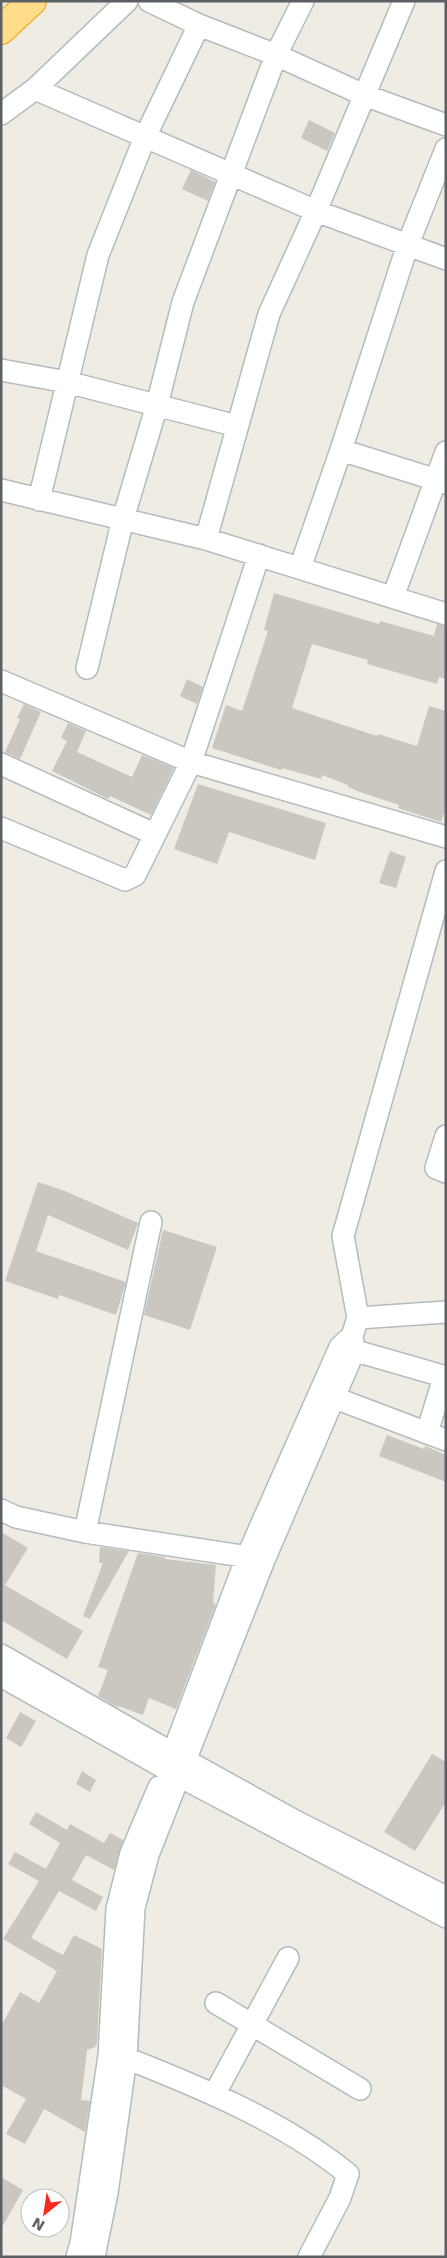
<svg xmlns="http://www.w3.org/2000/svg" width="447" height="2258" viewBox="0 0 447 2258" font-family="'DejaVu Sans',sans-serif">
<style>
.building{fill:#cac7c0}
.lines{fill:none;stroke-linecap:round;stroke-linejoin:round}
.minor-casing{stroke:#b6babe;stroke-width:24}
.highway-casing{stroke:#f29d00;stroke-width:30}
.minor{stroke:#fff;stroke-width:21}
.highway{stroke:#ffdd8a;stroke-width:28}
</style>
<rect width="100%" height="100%" fill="#efece3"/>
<path class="building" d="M 309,120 L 335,133 L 327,151 L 301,138 Z
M 191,170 L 215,182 L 208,201 L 182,189 Z
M 274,593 L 379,624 L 380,621 L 434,636 L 437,624 L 446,626 L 446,679 L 439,677 L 437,684 L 367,664 L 368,660 L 312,644 L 292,708 L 377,736 L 378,734 L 417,746 L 429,706 L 446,711 L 446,808 L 441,822 L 398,808 L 399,805 L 360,792 L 348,787 L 348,785 L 322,775 L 321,779 L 282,768 L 281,770 L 212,748 L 226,705 L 242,711 L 268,631 L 264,630 Z
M 187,679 L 203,687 L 197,704 L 180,696 Z
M 24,704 L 41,712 L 20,759 L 5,752 L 20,719 L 17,718 Z
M 68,723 L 86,731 L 77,752 L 132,777 L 142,755 L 174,768 L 151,815 L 110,796 L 108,799 L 52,771 L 67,741 L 61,738 Z
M 198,784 L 326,823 L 315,860 L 229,832 L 217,864 L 174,849 Z
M 390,851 L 406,857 L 396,888 L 379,883 Z
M 38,1182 L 65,1191 L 138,1223 L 128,1250 L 48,1215 L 36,1251 L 126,1282 L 116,1315 L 59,1295 L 58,1299 L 5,1281 Z
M 163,1230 L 217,1247 L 190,1330 L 144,1315 Z
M 387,1435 L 424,1449 L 425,1446 L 446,1455 L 446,1482 L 379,1456 Z
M 1,1532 L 28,1548 L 5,1585 L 83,1631 L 67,1659 L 1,1620 Z
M 100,1547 L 129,1551 L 90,1619 L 83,1616 L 103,1563 L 99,1563 Z
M 138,1553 L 165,1557 L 165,1559 L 216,1565 L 213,1603 L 216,1604 L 176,1709 L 149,1698 L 143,1715 L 118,1706 L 117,1707 L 98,1696 L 108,1670 L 98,1667 Z
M 20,1712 L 36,1721 L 21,1747 L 6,1738 Z
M 432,1754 L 446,1762 L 446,1802 L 415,1851 L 384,1832 Z
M 82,1771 L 96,1780 L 90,1792 L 76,1784 Z
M 36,1812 L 67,1830 L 70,1824 L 104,1843 L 110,1833 L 123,1840 L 114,1870 L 86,1855 L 72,1880 L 103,1897 L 96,1911 L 59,1891 L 31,1938 L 63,1955 L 74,1935 L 102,1949 L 97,2043 L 95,2047 L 87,2050 L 81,2100 L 90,2101 L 85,2132 L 44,2109 L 25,2144 L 6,2134 L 26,2099 L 1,2085 L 1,2026 L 20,1992 L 39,2003 L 57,1971 L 3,1939 L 39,1881 L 8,1864 L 15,1852 L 46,1869 L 60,1843 L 29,1824 Z
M 1,2177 L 23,2190 L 1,2229 Z"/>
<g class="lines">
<g class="minor-casing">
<path id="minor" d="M 303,1 L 276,55 L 364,95 L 446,125
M 35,89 L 316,211 L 446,259
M 1,114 L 35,89 L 127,1
M 1,370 L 67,382 L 237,426
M 341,450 L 446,483
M 1,490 L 206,539 L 446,614
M 39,500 L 98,255 L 145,137 L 199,25
M 206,539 L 269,314 L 316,211 L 404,1
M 300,568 L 341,450 L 408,244 L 446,149
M 393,597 L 446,452
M 87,668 L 123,519 L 157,405 L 183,302 L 276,55 L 199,25 L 149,1
M 1,681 L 191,762 L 446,837
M 1,764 L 154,834
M 1,828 L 125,880 L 135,875 L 191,762 L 259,555
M 446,1136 L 436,1168 L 446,1172
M 358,1318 L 343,1236 L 446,871
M 342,1347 L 446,1377
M 335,1398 L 446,1440
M 427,1433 L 444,1377
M 1,1510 L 16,1517 L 85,1532 L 261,1559
M 85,1532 L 151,1222
M 1,1655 L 151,1741 L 295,1821 L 446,1897
M 1,1676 L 179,1776 L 446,1917
M 176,1745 L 247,1557 L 340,1347 L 352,1336
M 216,2003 L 360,2089
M 112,2056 L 126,2058 C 202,2088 284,2122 348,2174 L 340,2198 L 309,2257
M 214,2095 L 288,1958
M 77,2257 L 81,2243 L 109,2056 L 117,1909 L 131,1853 L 159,1787
M 94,2257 L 107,2193 L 126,2058 L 134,1908 L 148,1855 L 264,1560 L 354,1351 L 352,1336 L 358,1318 L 446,1312"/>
</g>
<g class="highway-casing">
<path id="highway" d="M 1,30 L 32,1"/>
</g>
<use href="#minor" class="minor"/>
<use href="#highway" class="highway"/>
</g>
<rect width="447" height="2258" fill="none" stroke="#5b6065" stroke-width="5"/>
<g transform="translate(45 2213) rotate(210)"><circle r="24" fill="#ffffff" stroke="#bdbfc1"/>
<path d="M0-4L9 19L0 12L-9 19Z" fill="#f82921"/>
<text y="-8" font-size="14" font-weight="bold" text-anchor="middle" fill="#5b6065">N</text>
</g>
</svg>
